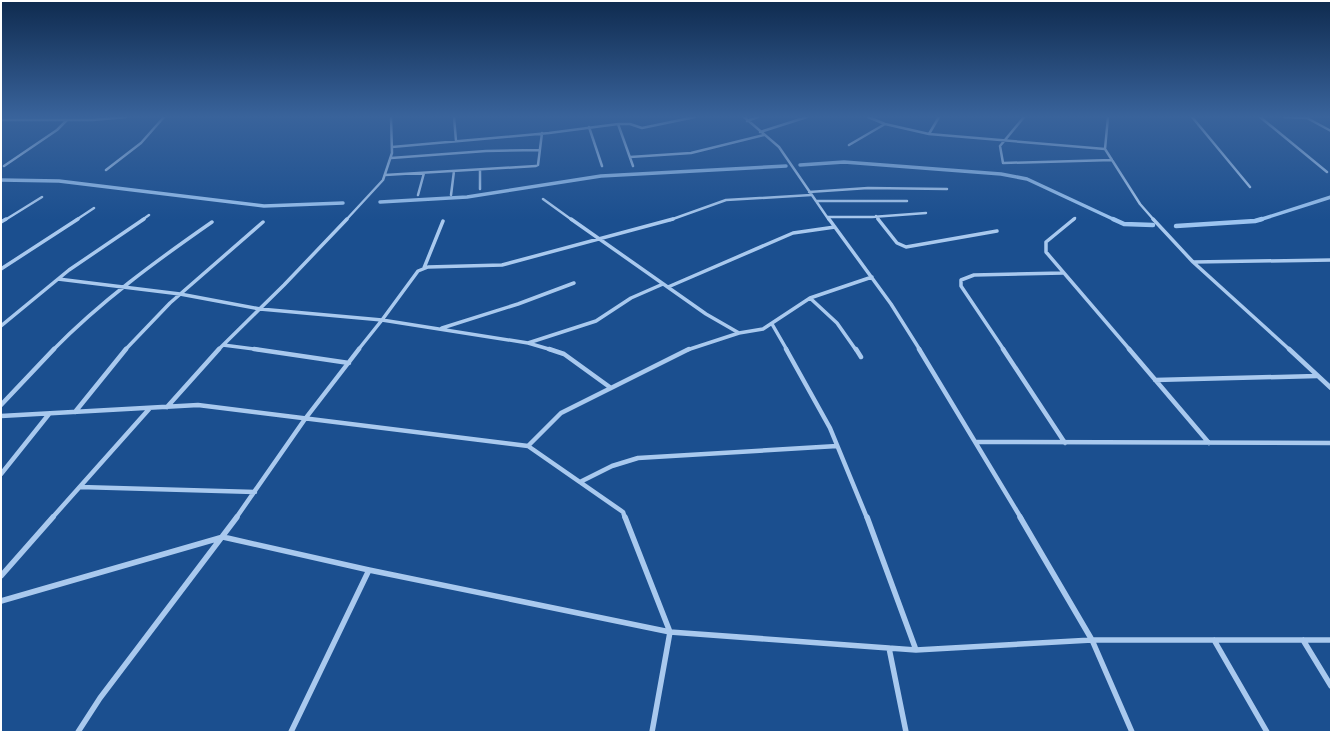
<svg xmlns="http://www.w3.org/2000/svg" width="1332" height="733" viewBox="0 0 1332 733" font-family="Commissioner,sans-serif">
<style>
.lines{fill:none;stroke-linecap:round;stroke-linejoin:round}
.stream-far1{stroke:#9cc4f0;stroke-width:3.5}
.stream{stroke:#9cc4f0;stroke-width:4.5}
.street-far3{stroke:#a9c9ee;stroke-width:2.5}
.street-far2{stroke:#a9c9ee;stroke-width:3.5}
.street-far1{stroke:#a9c9ee;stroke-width:4.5}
.street{stroke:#a9c9ee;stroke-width:5.5}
</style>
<rect width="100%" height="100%" fill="#1b4f8f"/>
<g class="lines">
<path class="stream-far1" d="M 800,165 L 844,162 L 1001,174 L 1027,179 L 1115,220
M 1,180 L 59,181 L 264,206 L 343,203
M 380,202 L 467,197 L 601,176 L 786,166
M 1259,220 L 1331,197"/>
<path class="stream" d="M 1113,219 L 1124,224 L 1153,225
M 1176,226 L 1255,221 L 1262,219"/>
<path class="street-far3" d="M 454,117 L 456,141
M 744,117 L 779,147 L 829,220
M 868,117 L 885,124 L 929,134 L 1105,149
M 1024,117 L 1000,146 L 1003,163 L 1112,160
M 1108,117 L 1105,149 L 1140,204 L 1154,220
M 1192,117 L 1250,187
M 1260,117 L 1327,172
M 1284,117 L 1307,118 L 1331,131
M 1,120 L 93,120 L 126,117
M 747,121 L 758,117
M 618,124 L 633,166
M 589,127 L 602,166
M 760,132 L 807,117
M 929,134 L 939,117
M 849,145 L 885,124
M 392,147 L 549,133 L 618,124 L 630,124 L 642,128 L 695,117
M 630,157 L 691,153 L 764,135
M 391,158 L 486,151 L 540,150
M 4,166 L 57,130 L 67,120
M 106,170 L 141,143 L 164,117
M 480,170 L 480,189
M 385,175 L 536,166 L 538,165 L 542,133
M 809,192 L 868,188 L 947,189
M 418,195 L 424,173
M 451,195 L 454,171
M 543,199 L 572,220
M 816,201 L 907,201
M 876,216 L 879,220
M 828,217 L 872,217 L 926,213
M 5,220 L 42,197
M 76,220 L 94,208
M 142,220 L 149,215
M 346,220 L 383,180 L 392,153 L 391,117
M 670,220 L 726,200 L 811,195
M 1073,220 L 1075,218"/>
<path class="street-far2" d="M 571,219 L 706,314 L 739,333
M 829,219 L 891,304 L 920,350
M 878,219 L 897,243 L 906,247 L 997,231
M 1074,219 L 1046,242 L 1046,252 L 1130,350
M 1153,219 L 1193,262 L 1290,350
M 1,222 L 6,219
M 1194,262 L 1331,260
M 424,268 L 443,221
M 1,269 L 78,219
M 58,279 L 180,294 L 260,309 L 382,320 L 418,271 L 428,267 L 502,265 L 673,219
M 668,287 L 793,233 L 835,227
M 810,298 L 837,323 L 856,350
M 772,324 L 787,350
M 1,326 L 69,270 L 144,219
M 442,328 L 518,304 L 574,283
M 223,345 L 261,350
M 53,350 C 101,301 156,261 212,222
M 125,350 L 170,303 L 263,222
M 218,350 L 284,285 L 347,219
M 358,350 L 382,320 L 528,343
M 552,350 L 528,343 L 596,321 L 631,298 L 663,284
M 687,350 L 739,333 L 763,329 L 810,298 L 872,277
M 1004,350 L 961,286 L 961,280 L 974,275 L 1063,273"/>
<path class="street-far1" d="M 254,349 L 349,363
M 549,349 L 564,354 L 611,388
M 786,349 L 830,428 L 867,518
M 856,349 L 861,357
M 919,349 L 1021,518
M 1003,349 L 1065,443
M 1129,349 L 1209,443
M 1289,349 L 1331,388
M 1155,380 L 1317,376
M 1,405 L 54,349
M 167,407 L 219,349
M 75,412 L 126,349
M 1,416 L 198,405 L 528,446 L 623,512 L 625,518
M 976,442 L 1331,443
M 528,446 L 561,413 L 689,349
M 1,474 L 49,414
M 580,482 L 612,466 L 638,458 L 837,446
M 80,487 L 255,492
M 52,518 L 150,408
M 236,518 L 305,419 L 359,349"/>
<path class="street" d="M 625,517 L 670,632 L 652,732
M 867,517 L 916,650
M 1020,517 L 1092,640 L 1132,732
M 1,576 L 53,517
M 1,601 L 223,537 L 369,570 L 670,632 L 916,650 L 1092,640 L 1331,640
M 1214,640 L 1267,732
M 1303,640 L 1331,686
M 889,648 L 906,732
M 78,732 L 100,698 L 237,517
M 291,732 L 369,570"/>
</g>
<linearGradient id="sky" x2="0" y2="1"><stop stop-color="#0f2b4f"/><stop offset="0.53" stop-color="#39639b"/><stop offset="1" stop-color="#39639b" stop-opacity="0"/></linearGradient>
<rect width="1332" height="220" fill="url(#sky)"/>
<rect width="1332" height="733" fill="none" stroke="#ffffff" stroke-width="4"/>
</svg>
